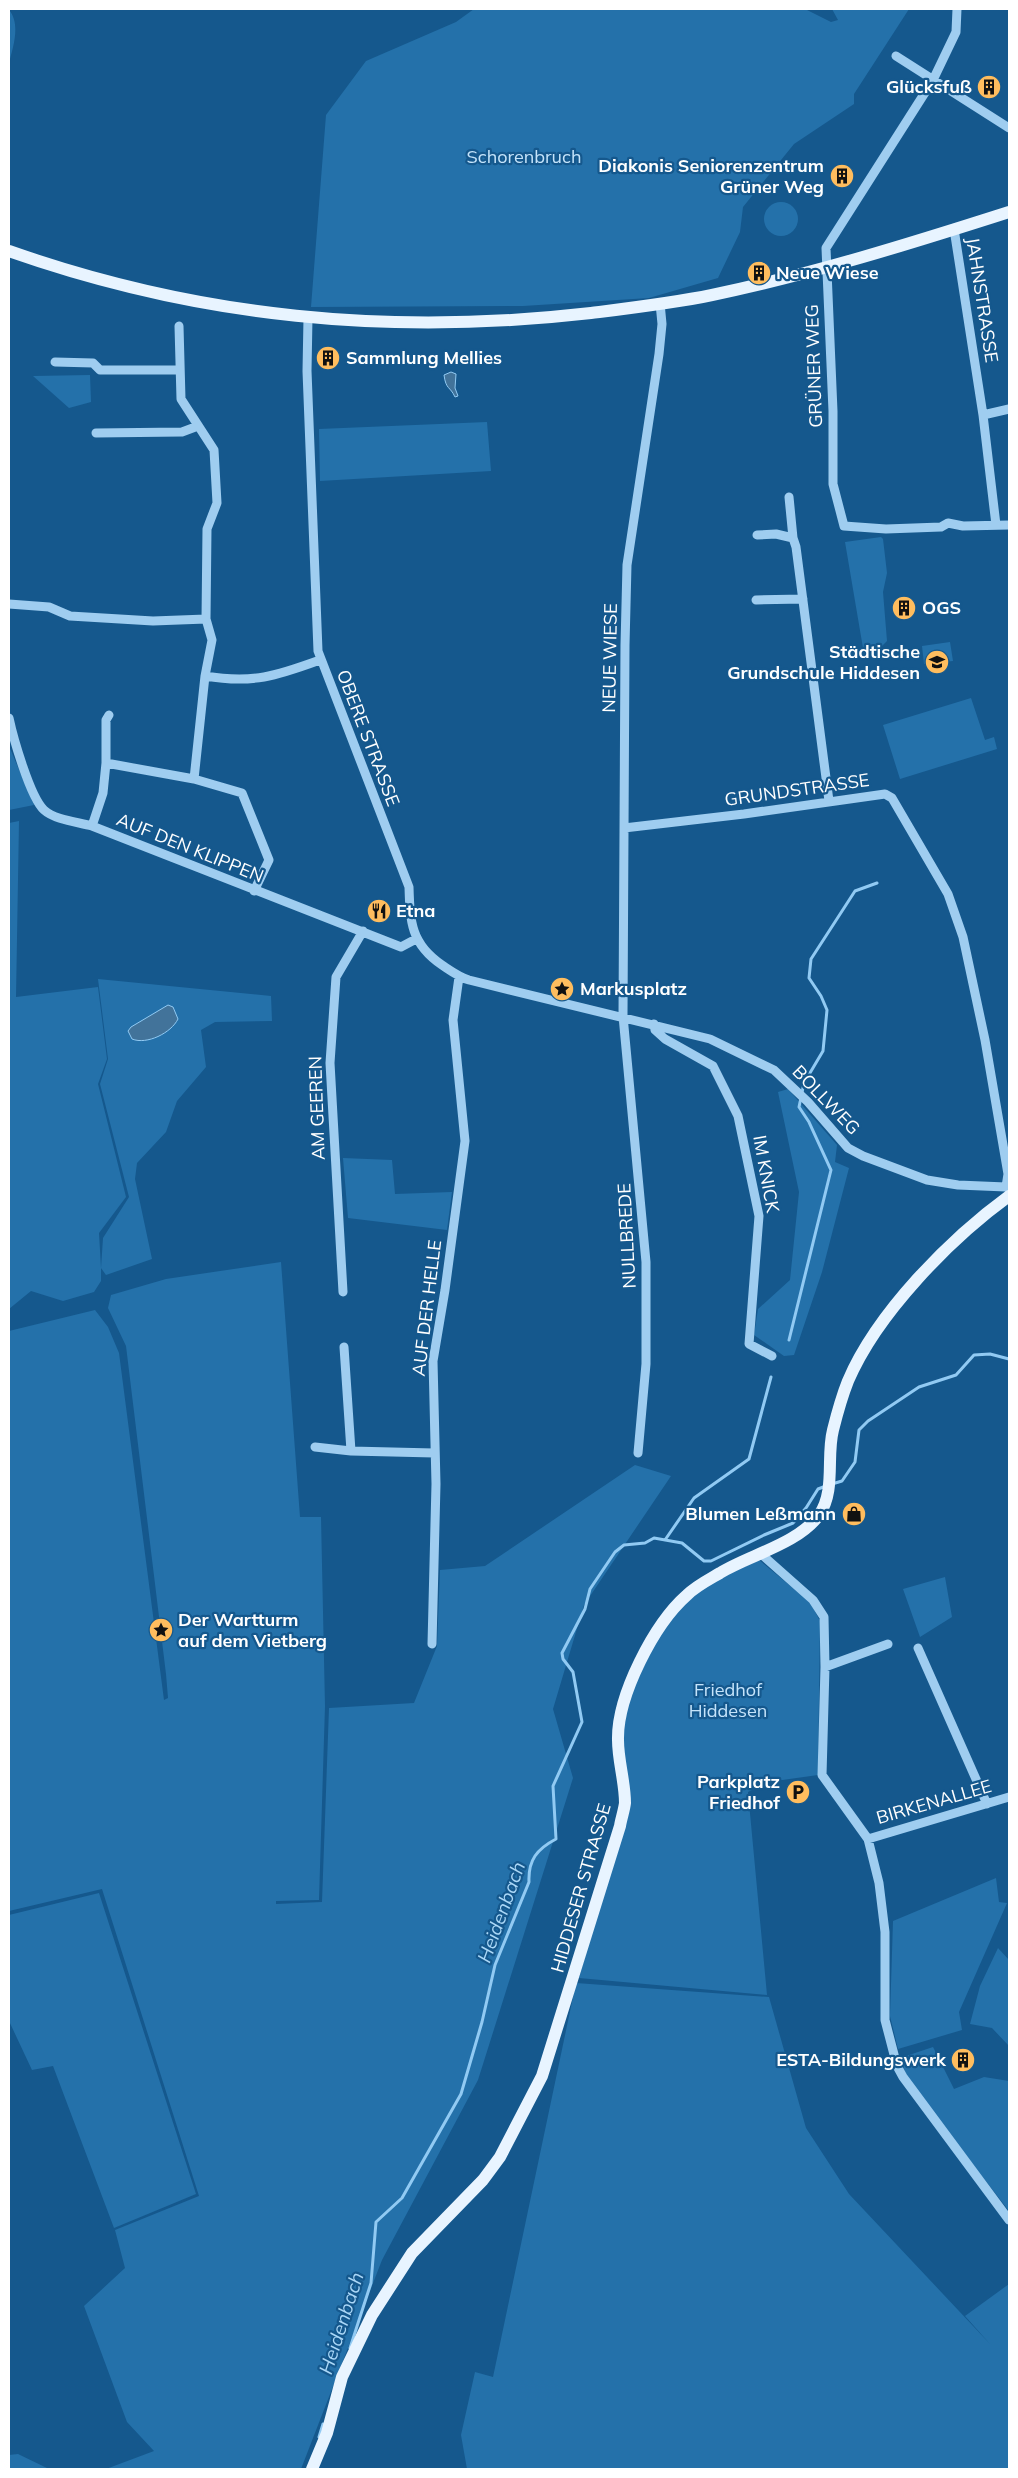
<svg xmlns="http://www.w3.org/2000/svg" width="1018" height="2478" viewBox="0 0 1018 2478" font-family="Mulish,sans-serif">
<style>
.green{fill:#2471aa}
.water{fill:#42739a;stroke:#91caf3}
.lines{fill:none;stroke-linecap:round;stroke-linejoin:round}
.stream{stroke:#91caf3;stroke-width:3}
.minor{stroke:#9fcdf0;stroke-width:9}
.major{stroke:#e8f4ff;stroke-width:12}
.labels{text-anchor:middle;stroke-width:4.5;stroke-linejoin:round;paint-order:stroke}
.poi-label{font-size:18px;font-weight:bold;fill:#fff;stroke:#15588d;text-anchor:end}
.park-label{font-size:18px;fill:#c5e4fb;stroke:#15588d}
.street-label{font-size:18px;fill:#fff;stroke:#15588d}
.water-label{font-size:19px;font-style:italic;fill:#aad7f7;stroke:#15588d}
</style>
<rect width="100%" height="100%" fill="#15588d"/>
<path class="green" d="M 474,9 L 805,9 L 831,22 L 838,20 L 832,9 L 909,9 L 854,94 L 854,104 L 794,144 L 743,207 L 740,232 L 718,278 L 649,298 L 523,306 L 311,307 L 326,115 L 366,61 L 456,22 Z
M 9,10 C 21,24 13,47 9,63 Z
M764 219a17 17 0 1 1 34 0a17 17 0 1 1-34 0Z
M 90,375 L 91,402 L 69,408 L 33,376 Z
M 487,422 L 491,471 L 320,481 L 319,429 Z
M 881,537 L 883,539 L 887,573 L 883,592 L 887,641 L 874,654 L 864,654 L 845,542 Z
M 950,642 L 953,661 L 924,664 L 922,646 Z
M 971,698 L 985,740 L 994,737 L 997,749 L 900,779 L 883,725 Z
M 9,746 L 34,805 L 9,810 Z
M 19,821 L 16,997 L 98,987 L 107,1059 L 98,1084 L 126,1197 L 99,1233 L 101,1268 L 103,1238 L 129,1197 L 100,1084 L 108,1059 L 98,979 L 271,996 L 272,1021 L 215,1022 L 201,1030 L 206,1067 L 177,1101 L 166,1132 L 137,1163 L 135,1179 L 152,1259 L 106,1275 L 101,1268 L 101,1281 L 94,1292 L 63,1301 L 31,1291 L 9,1309 L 9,823 Z
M 788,1089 L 837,1145 L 835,1162 L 849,1168 L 822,1272 L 794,1355 L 784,1356 L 754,1335 L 758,1309 L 790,1280 L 799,1192 L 778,1092 Z
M 343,1158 L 392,1160 L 395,1194 L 452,1192 L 447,1230 L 348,1218 Z
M 281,1262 L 300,1517 L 321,1517 L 325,1706 L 319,1900 L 276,1901 L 276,1904 L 322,1902 L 329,1708 L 414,1703 L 437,1646 L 440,1570 L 485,1566 L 635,1465 L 671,1476 L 584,1605 L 553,1709 L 573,1778 L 478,2080 L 382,2260 L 301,2469 L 106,2469 L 154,2451 L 127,2422 L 84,2306 L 125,2268 L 115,2230 L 199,2196 L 102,1889 L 9,1911 L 9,1331 L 95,1310 L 108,1327 L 119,1353 L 164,1700 L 168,1698 L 166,1674 L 126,1346 L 108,1308 L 111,1295 L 166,1279 Z
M 759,1560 L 810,1602 L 820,1621 L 818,1775 L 768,1782 L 748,1792 L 767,1995 L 579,1978 L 628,1804 L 623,1738 L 628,1701 L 650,1653 L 674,1612 L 706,1585 Z
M 945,1577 L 952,1617 L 920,1637 L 903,1589 Z
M 996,1878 L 999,1902 L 1007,1903 L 959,2012 L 962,2030 L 898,2049 L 890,2016 L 893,1921 Z
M 99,1893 L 196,2194 L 114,2228 L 53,2066 L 32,2070 L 9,2021 L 9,1915 Z
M 998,1948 L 1009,1960 L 1009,2046 L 992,2028 L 970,2024 L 980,1986 Z
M 576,1983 L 769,1997 L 806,2128 L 849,2194 L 990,2344 L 965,2316 L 1009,2284 L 1009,2469 L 467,2469 L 461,2435 L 475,2372 L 493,2377 Z
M 933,2047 L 954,2089 L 984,2077 L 1009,2081 L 1009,2211 L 909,2082 L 900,2058 Z
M 18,2454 L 49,2469 L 9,2469 L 9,2455 Z"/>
<path class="water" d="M 451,372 L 456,374 L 455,388 L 458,396 L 455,397 C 450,386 446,390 444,375 Z
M 168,1005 L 173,1007 L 178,1019 C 171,1033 147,1045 132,1039 L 128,1031 L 131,1027 Z"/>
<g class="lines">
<path class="stream" d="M 789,1340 L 831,1170 L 809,1122 L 799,1107 L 804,1083 L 823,1051 L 827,1010 L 821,996 L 809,978 L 811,959 L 855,891 L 877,883
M 832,1484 L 842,1481 L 855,1462 L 859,1430 L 868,1421 L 919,1387 L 956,1375 L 974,1355 L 990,1354 L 1009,1359
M 665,1540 L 694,1498 L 749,1459 L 771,1377
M 350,2348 L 371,2283 L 376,2222 L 402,2198 L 461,2094 L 482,2022 L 495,1965 L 529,1882 C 528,1860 537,1849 556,1839 L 553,1786 L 582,1722 L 573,1672 L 563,1659 L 562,1653 L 585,1609 L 590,1589 L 615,1552 L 624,1545 L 645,1543 L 654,1538 L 682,1543 L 704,1561 L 711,1561 L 764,1535 L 793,1523 L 806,1508 L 818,1489 L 826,1486
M 319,2437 L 323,2424"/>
<path class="minor" d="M 957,9 L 956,32 L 933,80 L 826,248 L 833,411 L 833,484 L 844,526 L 886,529 L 941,527 L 948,523 L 963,526 L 1009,525
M 896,56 L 1009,128
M 954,229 L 983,415 L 996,525
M 308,318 L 307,371 L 318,651 L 409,887 C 410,922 411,944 442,965 C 451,971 459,977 469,980 L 710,1039 L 774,1070 L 808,1102 L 848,1148 L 863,1156 L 927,1180 L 958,1185 L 1006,1187 L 1009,1189
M 179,326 L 181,399 L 214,450 L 217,503 L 207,529 L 206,619 L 212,640 L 205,676 C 253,684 276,676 320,660
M 55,362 L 93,363 L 100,370 L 179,370
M 983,415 L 1009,409
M 96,433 L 182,432 L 198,426
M 789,497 L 793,538 L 796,547 L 829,801
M 757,535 L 776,534 L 793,538
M 756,600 L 803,599
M 9,604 L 49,607 L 70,616 L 153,621 L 206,619
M 9,718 C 13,737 30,797 44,810 C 55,820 78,822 92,826 L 401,947 L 416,939
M 106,763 L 106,720 L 109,715
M 194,779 L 205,676
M 92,826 L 103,793 L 106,763 L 194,779 L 242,793 L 269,860 L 254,891
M 624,828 L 744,814 L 885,794 L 892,798 L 948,894 L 963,937 L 985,1040 L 1008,1174 L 1006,1187
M 654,1024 L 655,1030 L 665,1039 L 713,1066 L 738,1116 L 759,1216 L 749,1344 L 772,1356
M 343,1292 L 330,1063 L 336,977 L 363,931
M 344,1347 L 351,1451
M 315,1447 L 351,1451 L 434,1453
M 638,1453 L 646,1364 L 646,1262 L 623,1016 L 625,645 L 627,565 L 659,354 L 662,324 L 660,303
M 760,1553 L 813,1600 L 824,1617 L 825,1667 L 822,1775 L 868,1839 L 879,1883 L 885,1932 L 885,2020 L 897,2066 L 903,2077 L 1009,2220
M 432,1644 L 436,1484 L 433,1361 L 445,1290 L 465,1141 L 453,1020 L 459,977
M 918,1648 L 987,1804
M 825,1667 L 888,1644
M 868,1839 L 1009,1797"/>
<path class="major" d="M 9,251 C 200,318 390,336 591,313 C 631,308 673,303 712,295 C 813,274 912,243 1009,212
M 312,2469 L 327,2433 L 342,2377 L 372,2315 L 412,2253 L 483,2180 L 500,2157 L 542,2076 L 620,1826 C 621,1819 624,1811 625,1803 C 625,1782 618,1761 618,1740 C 617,1696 654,1624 687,1595 C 696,1586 708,1580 720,1573 C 749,1555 798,1544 819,1515 C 836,1491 826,1457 833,1430 C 837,1414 842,1396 848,1381 C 877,1313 950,1239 1009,1196"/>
</g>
<defs>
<g id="building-disc" transform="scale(1.25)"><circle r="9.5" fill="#ffbd5e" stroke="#15588d"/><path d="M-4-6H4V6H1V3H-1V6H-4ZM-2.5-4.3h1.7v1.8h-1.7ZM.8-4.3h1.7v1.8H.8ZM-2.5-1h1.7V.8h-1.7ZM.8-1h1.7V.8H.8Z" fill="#111"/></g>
<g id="school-disc" transform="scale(1.25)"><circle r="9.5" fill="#ffbd5e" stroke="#15588d"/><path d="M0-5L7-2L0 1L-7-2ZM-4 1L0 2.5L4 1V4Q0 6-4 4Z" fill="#111"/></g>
<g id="restaurant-disc" transform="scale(1.25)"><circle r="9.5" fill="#ffbd5e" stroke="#15588d"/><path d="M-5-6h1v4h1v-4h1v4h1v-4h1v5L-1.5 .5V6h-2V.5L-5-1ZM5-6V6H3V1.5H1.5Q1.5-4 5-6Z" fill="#111"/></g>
<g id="sight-disc" transform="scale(1.25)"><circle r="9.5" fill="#ffbd5e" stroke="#15588d"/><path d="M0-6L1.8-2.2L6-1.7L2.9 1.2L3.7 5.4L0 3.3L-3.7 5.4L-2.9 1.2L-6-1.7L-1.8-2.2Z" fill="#111"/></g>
<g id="shop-disc" transform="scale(1.25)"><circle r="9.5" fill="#ffbd5e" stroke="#15588d"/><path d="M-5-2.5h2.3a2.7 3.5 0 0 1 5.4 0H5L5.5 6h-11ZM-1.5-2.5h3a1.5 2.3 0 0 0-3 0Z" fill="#111"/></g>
<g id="parking-disc" transform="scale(1.25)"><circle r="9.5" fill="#ffbd5e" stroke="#15588d"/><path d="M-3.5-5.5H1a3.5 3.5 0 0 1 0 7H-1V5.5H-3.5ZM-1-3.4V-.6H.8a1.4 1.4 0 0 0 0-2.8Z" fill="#111"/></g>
</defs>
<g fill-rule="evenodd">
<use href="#building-disc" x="989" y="87"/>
<use href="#building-disc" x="842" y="176"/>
<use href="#building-disc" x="759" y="273"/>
<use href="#building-disc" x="328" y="358"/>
<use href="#building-disc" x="904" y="608"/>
<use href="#school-disc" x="937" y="662"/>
<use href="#restaurant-disc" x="379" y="911"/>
<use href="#sight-disc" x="562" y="989"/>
<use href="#shop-disc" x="854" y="1514"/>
<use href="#sight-disc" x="161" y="1630"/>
<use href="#parking-disc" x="798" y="1792"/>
<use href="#building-disc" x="963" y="2060"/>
</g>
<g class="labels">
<g class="poi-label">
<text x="972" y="93">Glücksfuß</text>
<text x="824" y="172">Diakonis Seniorenzentrum<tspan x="824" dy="21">Grüner Weg</tspan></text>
<text x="776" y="279" text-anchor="start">Neue Wiese</text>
<text x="346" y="364" text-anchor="start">Sammlung Mellies</text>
<text x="922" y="614" text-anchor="start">OGS</text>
<text x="920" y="658">Städtische<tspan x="920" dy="21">Grundschule Hiddesen</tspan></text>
<text x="396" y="917" text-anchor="start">Etna</text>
<text x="580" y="995" text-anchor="start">Markusplatz</text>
<text x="836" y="1520">Blumen Leßmann</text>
<text x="178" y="1626" text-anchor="start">Der Wartturm<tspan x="178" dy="21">auf dem Vietberg</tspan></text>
<text x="780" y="1788">Parkplatz<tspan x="780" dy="21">Friedhof</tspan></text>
<text x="946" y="2066">ESTA-Bildungswerk</text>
</g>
<g class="park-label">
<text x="524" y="163">Schorenbruch</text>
<text x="728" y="1696">Friedhof<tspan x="728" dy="21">Hiddesen</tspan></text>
</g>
<g class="street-label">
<text transform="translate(982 300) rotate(81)" y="6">JAHNSTRASSE</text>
<text transform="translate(814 366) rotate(-92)" y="6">GRÜNER WEG</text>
<text transform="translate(610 658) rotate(-89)" y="6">NEUE WIESE</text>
<text transform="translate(368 738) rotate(69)" y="6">OBERE STRASSE</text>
<text transform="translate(797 790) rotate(-8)" y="6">GRUNDSTRASSE</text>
<text transform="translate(190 848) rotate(22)" y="6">AUF DEN KLIPPEN</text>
<text transform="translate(826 1100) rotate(46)" y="6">BOLLWEG</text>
<text transform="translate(317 1108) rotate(-92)" y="6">AM GEEREN</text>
<text transform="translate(766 1174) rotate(80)" y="6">IM KNICK</text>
<text transform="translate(627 1236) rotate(-93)" y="6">NULLBREDE</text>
<text transform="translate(427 1308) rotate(-83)" y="6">AUF DER HELLE</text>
<text transform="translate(934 1802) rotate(-16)" y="6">BIRKENALLEE</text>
<text transform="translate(581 1888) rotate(-74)" y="6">HIDDESER STRASSE</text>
</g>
<g class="water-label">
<text transform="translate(501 1912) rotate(-70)" y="7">Heidenbach</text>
<text transform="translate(341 2323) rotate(-72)" y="7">Heidenbach</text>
</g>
</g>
<rect width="1018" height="2478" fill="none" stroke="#ffffff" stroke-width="20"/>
</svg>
